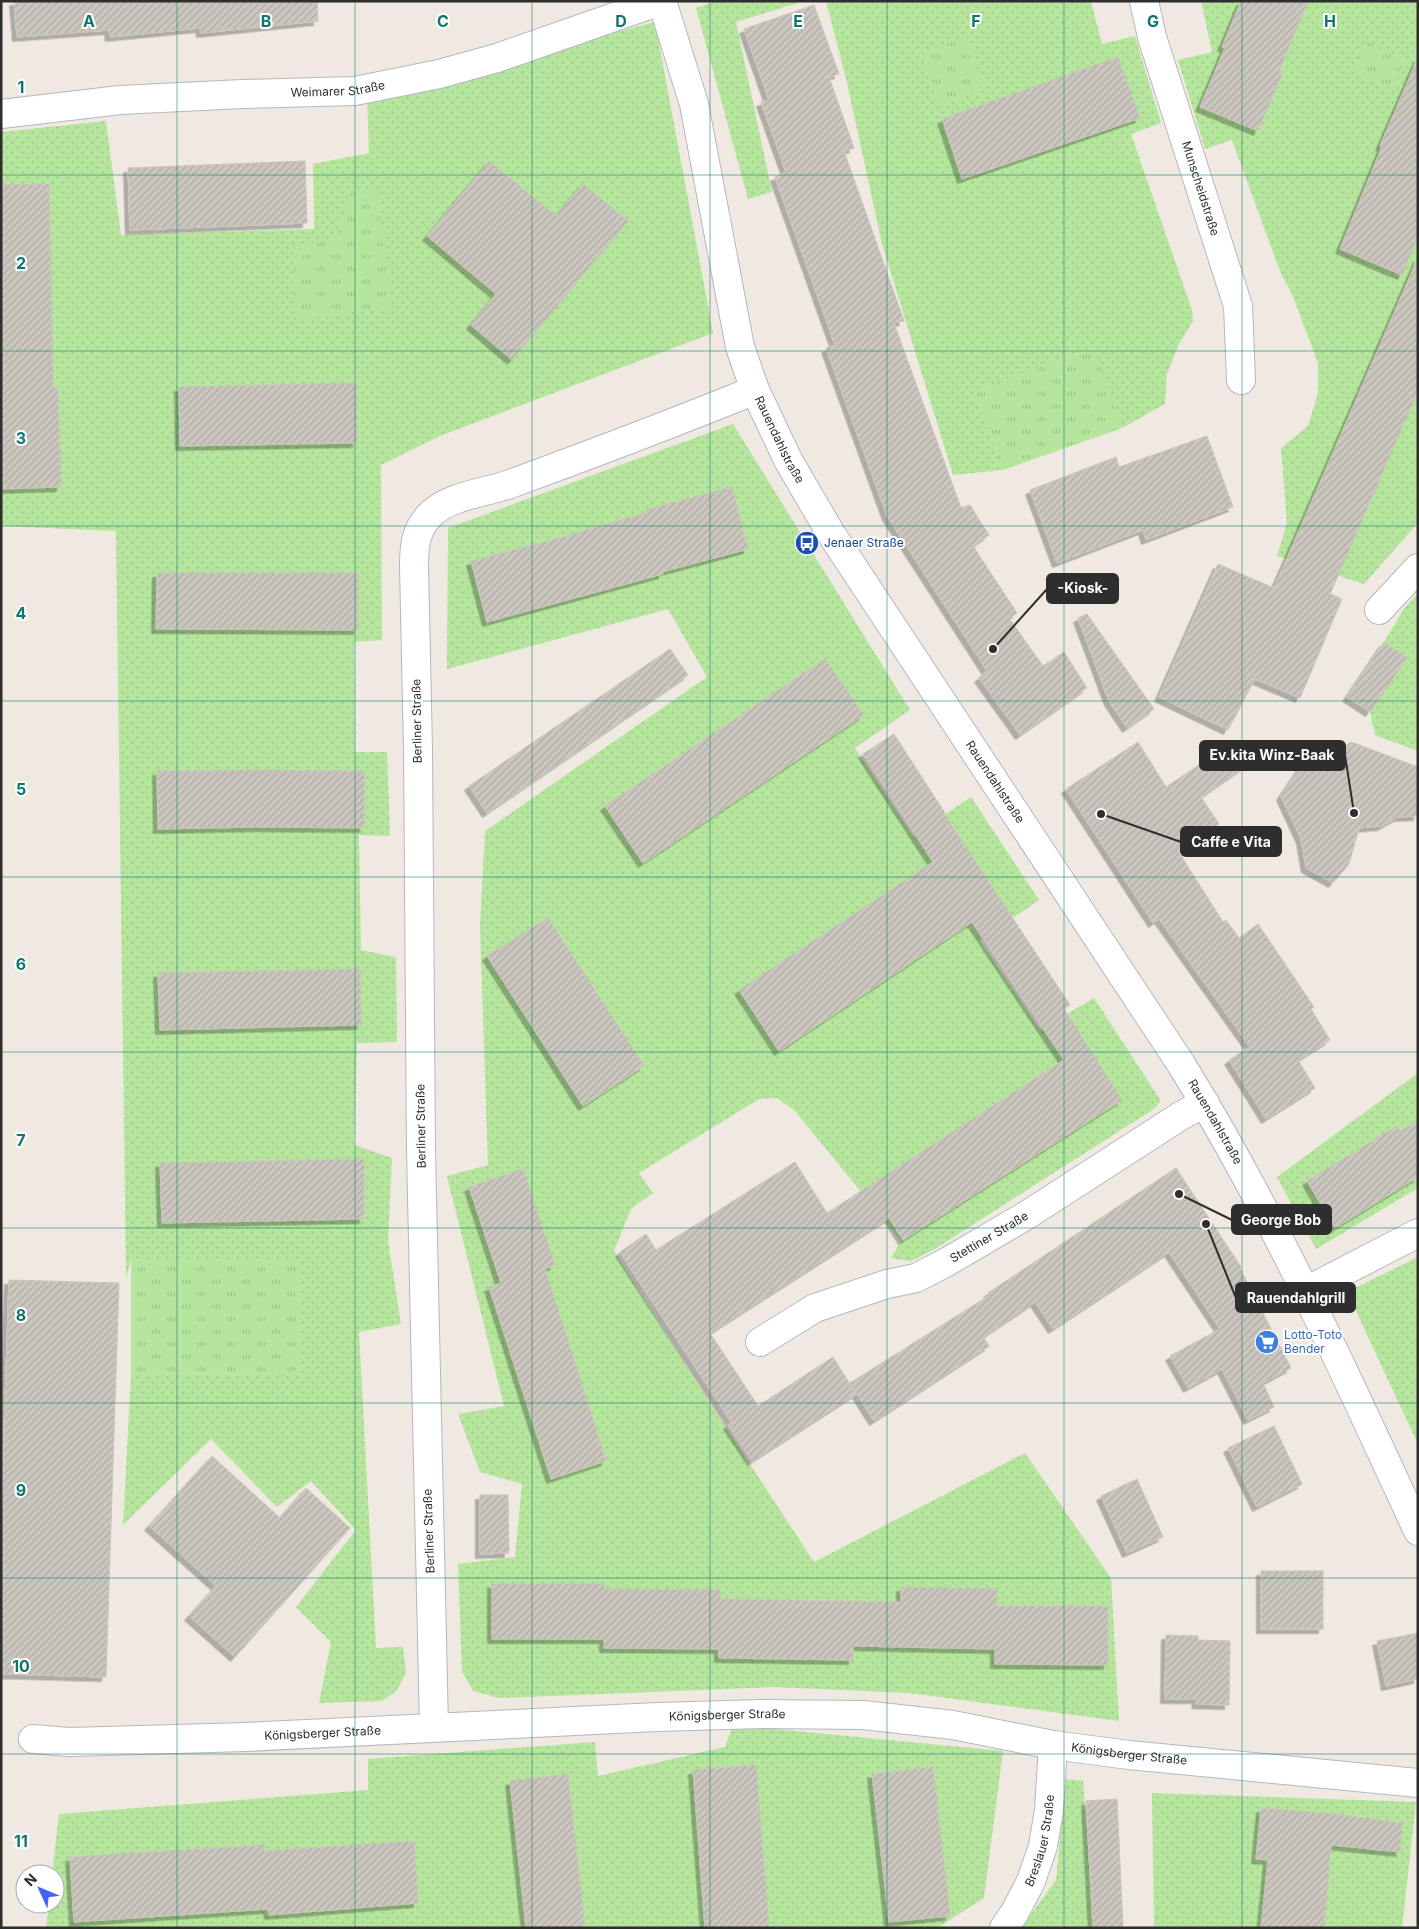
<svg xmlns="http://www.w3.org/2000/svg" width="1419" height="1929" viewBox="0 0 1419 1929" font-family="Inter,sans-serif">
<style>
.grass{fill:url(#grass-dots)}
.park{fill:url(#park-tufts)}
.building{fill:url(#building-hatch);stroke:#cbc5ba;filter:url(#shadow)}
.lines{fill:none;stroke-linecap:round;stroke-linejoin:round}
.minor-casing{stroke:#b4b7c1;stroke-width:30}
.minor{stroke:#fff;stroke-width:28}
.grid{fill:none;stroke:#0f766e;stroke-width:1;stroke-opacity:0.55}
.labels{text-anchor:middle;stroke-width:4;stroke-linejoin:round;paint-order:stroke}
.street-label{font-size:12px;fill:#2e2e2e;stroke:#fff}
.transit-label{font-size:12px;fill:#164399;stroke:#fff;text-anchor:start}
.shop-label{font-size:12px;fill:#366cbe;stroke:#fff;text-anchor:start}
.grid-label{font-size:16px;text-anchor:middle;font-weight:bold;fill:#0f766e;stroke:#fff;stroke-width:4;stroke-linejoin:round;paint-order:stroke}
.leader{fill:none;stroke:#2e2e2e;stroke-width:2}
.callout-dot{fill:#2e2e2e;stroke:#fff;stroke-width:2}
.callout{fill:#2e2e2e;stroke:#2e2e2e;stroke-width:2}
.callout-label{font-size:14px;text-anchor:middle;font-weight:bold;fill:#fff}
</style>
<defs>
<pattern id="grass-dots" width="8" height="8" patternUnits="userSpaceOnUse" patternTransform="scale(1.25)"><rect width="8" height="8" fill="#b6e59e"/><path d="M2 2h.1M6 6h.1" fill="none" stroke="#9dc588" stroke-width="1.8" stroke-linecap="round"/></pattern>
<pattern id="park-tufts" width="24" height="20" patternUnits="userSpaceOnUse" patternTransform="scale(1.25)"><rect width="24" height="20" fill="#b6e59e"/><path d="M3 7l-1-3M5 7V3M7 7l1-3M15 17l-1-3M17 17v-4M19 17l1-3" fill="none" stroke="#9dc588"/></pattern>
<pattern id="building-hatch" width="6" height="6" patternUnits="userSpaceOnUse" patternTransform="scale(1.25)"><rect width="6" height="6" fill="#cbc7bf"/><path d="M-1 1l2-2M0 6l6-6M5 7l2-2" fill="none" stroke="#afaba4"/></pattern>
<filter id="shadow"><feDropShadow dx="-4.5" dy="4.5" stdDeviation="0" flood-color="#0004"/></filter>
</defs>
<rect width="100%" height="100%" fill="#efe9e1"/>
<path class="grass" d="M 715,1 L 805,1 L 736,22 L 772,192 L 748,199 L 696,8 Z
M 826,1 L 1091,1 L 1102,44 L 1135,36 L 1161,123 L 1131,134 L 1192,310 L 1193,321 L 1179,344 L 1167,374 L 1165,404 L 1122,428 L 1093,348 L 975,390 L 1003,470 L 953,475 L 882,244 L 847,83 Z
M 1201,1 L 1418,1 L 1418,523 L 1364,584 L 1277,556 L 1287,523 L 1281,448 L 1308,426 L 1318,393 L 1318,363 L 1292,294 L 1281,274 L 1232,140 L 1205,149 L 1178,60 L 1212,52 Z
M 655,22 L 713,333 L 440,436 L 381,465 L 382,640 L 354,642 L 355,752 L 387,752 L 390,836 L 359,835 L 361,950 L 396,957 L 397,1042 L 357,1043 L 354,1145 L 392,1158 L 388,1241 L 401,1324 L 359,1332 L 376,1648 L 403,1647 L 406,1673 L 397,1690 L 382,1701 L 319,1703 L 331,1642 L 296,1607 L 356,1530 L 311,1481 L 277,1507 L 211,1439 L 123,1525 L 131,1374 L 301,1373 L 301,1260 L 131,1260 L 126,1278 L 116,531 L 1,526 L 1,132 L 106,121 L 121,235 L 314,229 L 313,164 L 369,153 L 367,95 Z
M 733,424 L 910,710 L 855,748 L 913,836 L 971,797 L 1039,900 L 980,941 L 1040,1030 L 1094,998 L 1161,1101 L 1154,1109 L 933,1250 L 911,1261 L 891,1258 L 901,1241 L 795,1111 L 777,1098 L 759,1099 L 639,1173 L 653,1193 L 631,1209 L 614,1251 L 693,1377 L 814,1562 L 1025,1453 L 1111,1578 L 1119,1721 L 909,1693 L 774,1687 L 499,1698 L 473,1691 L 462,1671 L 458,1564 L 515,1557 L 522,1484 L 480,1472 L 458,1414 L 504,1406 L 447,1176 L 488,1165 L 480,926 L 485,831 L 707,677 L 668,609 L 447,669 L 448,528 Z
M 1418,594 L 1418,751 L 1375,735 L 1370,712 L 1407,658 L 1384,642 L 1405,607 Z
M 1418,1073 L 1418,1188 L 1316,1249 L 1277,1177 Z
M 1418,1257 L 1418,1444 L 1347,1292 Z
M 733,1725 L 1003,1751 L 984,1898 L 937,1928 L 46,1928 L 49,1904 L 55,1904 L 55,1874 L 52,1874 L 59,1814 L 368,1790 L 368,1759 L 595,1742 L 598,1776 L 725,1747 Z
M 1066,1779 L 1083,1781 L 1095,1928 L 1021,1928 L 1056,1880 Z
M 1152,1793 L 1416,1802 L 1402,1928 L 1154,1928 Z"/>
<path class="park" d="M 967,37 L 985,89 L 939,105 L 921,53 Z
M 1366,42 L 1405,59 L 1392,89 L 1353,71 Z
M 377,191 L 393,307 L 294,320 L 293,245 L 336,240 L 349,194 Z
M 1094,348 L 1122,428 L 1003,470 L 975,390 Z
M 131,1260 L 301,1260 L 301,1373 L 131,1374 Z"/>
<path class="building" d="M 14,1 L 317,1 L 318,21 L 201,33 L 200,28 L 110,37 L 109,30 L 17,37 Z
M 1241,1 L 1308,1 L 1279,71 L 1283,72 L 1258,131 L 1200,107 L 1225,48 L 1222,47 Z
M 814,5 L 839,74 L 829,77 L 854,148 L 844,151 L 904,321 L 894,323 L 961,508 L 970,505 L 989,535 L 973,546 L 1017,613 L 1009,618 L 1043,666 L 1064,652 L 1087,688 L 1020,735 L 979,678 L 987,671 L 887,516 L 826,348 L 835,345 L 775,177 L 786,172 L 761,102 L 769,100 L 744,29 Z
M 1118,57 L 1140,118 L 962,179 L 942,119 Z
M 1418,58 L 1418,236 L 1402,275 L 1340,249 L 1382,147 L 1380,146 Z
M 305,161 L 307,223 L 130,230 L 128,168 Z
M 489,161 L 556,216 L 583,184 L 628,221 L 512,360 L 471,325 L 496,294 L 427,236 Z
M 49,184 L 53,388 L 58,387 L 61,487 L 1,489 L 1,185 Z
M 1418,258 L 1418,391 L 1330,594 L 1342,599 L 1300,698 L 1255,679 L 1228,730 L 1159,697 L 1218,564 L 1274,588 Z
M 356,383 L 357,443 L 180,446 L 179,387 Z
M 1207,436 L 1233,507 L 1146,540 L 1143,530 L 1057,563 L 1030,490 L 1116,457 L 1119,467 Z
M 732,487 L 748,549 L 662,572 L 663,574 L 487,622 L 471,561 L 552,540 L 646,513 L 646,510 Z
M 157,573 L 358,573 L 358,630 L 156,629 Z
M 1087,614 L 1154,709 L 1127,728 L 1109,701 L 1078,618 Z
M 1384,642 L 1407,658 L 1370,712 L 1347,697 Z
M 670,649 L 688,675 L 487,813 L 469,786 Z
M 825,659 L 864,715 L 643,863 L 605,806 Z
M 894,734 L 945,813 L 944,814 L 1070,1005 L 1064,1009 L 1122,1100 L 903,1240 L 889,1218 L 710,1333 L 758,1406 L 833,1357 L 856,1394 L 752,1461 L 728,1425 L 731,1422 L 620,1252 L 646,1234 L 656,1250 L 795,1162 L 827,1213 L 1064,1060 L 972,922 L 779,1051 L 739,990 L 933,862 L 863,754 Z
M 1138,742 L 1166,787 L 1229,745 L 1244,767 L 1201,797 L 1219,824 L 1178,851 L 1223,922 L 1226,920 L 1239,938 L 1258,924 L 1314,1007 L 1311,1009 L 1330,1040 L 1298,1060 L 1315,1088 L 1266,1119 L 1229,1060 L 1250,1047 L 1159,919 L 1153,923 L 1066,789 Z
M 1351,742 L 1418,767 L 1418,816 L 1398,817 L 1382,826 L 1359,828 L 1349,864 L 1333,883 L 1306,868 L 1301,839 L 1281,796 L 1307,757 L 1316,767 Z
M 257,770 L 365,771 L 364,828 L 257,827 L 158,829 L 157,771 Z
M 548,918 L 644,1066 L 583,1106 L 487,956 Z
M 360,969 L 361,1025 L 160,1030 L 158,973 Z
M 1418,1120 L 1418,1177 L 1335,1228 L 1307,1181 L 1397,1126 L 1400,1132 Z
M 364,1159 L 364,1219 L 162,1223 L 160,1163 Z
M 1176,1168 L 1241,1267 L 1240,1268 L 1291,1368 L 1263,1383 L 1274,1407 L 1248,1420 L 1222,1369 L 1188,1388 L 1170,1356 L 1220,1329 L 1169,1252 L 1053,1329 L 1035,1302 L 983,1337 L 989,1346 L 874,1421 L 850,1383 L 990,1295 L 988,1293 Z
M 523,1169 L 555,1265 L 545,1269 L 606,1461 L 551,1479 L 489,1287 L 501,1283 L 469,1187 Z
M 9,1280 L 119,1283 L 106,1677 L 1,1674 L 1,1523 Z
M 1274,1426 L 1302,1484 L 1257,1507 L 1228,1448 Z
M 212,1456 L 280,1518 L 306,1488 L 350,1528 L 235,1657 L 189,1616 L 216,1586 L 149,1526 Z
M 1137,1479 L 1163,1537 L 1127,1553 L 1101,1496 Z
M 480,1495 L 508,1495 L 509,1553 L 480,1554 Z
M 1261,1571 L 1323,1571 L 1323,1629 L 1261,1629 Z
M 492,1584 L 604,1584 L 604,1589 L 720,1590 L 720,1599 L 901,1602 L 901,1587 L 997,1589 L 996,1606 L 1108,1606 L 1108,1665 L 995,1664 L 995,1649 L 853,1646 L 853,1660 L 719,1658 L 719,1649 L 604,1648 L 604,1639 L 492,1639 Z
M 1418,1633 L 1418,1679 L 1386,1686 L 1377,1641 Z
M 1166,1635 L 1198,1636 L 1198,1640 L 1230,1641 L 1229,1705 L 1196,1704 L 1197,1699 L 1165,1699 Z
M 756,1765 L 769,1928 L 705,1928 L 693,1770 Z
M 933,1767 L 950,1916 L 889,1922 L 872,1774 Z
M 568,1774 L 585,1928 L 526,1928 L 510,1781 Z
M 1117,1799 L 1123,1928 L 1093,1928 L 1086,1801 Z
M 1261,1808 L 1334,1814 L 1402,1823 L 1400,1852 L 1331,1845 L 1324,1928 L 1261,1928 L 1268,1860 L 1256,1859 Z
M 414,1841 L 418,1903 L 269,1915 L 268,1909 L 74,1922 L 70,1857 L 265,1845 L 264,1851 Z"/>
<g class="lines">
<g class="minor-casing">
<g id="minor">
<path id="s1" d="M 662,1 L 694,104 L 740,347 L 755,390 L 788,460 L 830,532 L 1181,1064 C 1273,1213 1345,1373 1418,1531"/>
<path id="s2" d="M 1144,1 L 1152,37 L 1238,306 L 1241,380"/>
<path id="s3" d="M 1,114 L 120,100 L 243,94 L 355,91 L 439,74 L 497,58 L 660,1"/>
<path d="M 1379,610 L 1418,568"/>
<path d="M 1306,1291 L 1418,1233"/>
<path id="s4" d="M 760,1342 L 815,1308 L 887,1284 L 916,1278 L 945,1263 L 1027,1215 L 1182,1115 L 1205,1103"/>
<path d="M 434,1727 L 421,1152 L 418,749 L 414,565 C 414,544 416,528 432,513 C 452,495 485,493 510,484 C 592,454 674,423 755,390"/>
<path id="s5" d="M 33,1739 L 69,1742 L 246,1737 L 657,1717 L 762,1714 L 863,1715 L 953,1725 L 1053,1745 L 1129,1755 L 1418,1783"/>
<path id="s6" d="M 1004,1928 L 1015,1912 L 1031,1881 L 1043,1846 L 1049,1810 L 1053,1745"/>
</g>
</g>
<use href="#minor" class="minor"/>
</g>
<path class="grid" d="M 177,1 L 177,1928M 355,1 L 355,1928M 532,1 L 532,1928M 710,1 L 710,1928M 887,1 L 887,1928M 1064,1 L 1064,1928M 1242,1 L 1242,1928M 1,175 L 1418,175M 1,351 L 1418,351M 1,526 L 1418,526M 1,701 L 1418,701M 1,877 L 1418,877M 1,1052 L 1418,1052M 1,1228 L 1418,1228M 1,1403 L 1418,1403M 1,1578 L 1418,1578M 1,1754 L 1418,1754"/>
<defs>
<g id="bus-disc" transform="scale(1.25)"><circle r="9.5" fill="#1a4fb4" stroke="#fff"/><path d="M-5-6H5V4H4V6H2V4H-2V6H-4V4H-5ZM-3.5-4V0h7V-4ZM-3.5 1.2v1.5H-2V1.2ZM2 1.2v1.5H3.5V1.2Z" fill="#fff"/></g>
<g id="supermarket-disc" transform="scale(1.25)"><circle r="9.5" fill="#3f7fe0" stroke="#fff"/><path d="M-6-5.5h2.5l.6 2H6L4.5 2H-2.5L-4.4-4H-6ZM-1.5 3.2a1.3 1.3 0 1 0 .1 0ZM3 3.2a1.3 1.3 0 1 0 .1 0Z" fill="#fff"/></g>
</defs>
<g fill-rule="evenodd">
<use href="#bus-disc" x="807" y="543"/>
<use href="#supermarket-disc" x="1267" y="1342"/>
</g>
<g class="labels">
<g class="street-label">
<text dy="4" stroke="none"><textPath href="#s3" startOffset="338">Weimarer Straße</textPath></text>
<text dy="4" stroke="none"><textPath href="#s2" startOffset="196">Munscheidstraße</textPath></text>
<text dy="4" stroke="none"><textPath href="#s1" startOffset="456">Rauendahlstraße</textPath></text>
<text transform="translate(417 721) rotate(-91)" y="4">Berliner Straße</text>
<text dy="4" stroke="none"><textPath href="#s1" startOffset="861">Rauendahlstraße</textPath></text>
<text dy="4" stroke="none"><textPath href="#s1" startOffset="1266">Rauendahlstraße</textPath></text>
<text transform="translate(421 1126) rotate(-91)" y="4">Berliner Straße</text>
<text dy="4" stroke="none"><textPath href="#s4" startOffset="254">Stettiner Straße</textPath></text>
<text transform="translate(429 1531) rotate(-92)" y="4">Berliner Straße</text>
<text dy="4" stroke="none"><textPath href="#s5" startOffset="695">Königsberger Straße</textPath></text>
<text dy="4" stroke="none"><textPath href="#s5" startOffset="290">Königsberger Straße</textPath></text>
<text dy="4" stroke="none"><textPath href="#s5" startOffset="1100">Königsberger Straße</textPath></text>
<text dy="4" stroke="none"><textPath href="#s6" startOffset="96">Breslauer Straße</textPath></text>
</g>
<g class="transit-label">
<text x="824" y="547">Jenaer Straße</text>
</g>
<g class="shop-label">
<text x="1284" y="1339">Lotto-Toto<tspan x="1284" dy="14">Bender</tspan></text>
</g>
</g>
<g class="grid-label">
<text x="89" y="27">A</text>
<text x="266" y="27">B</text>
<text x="443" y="27">C</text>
<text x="621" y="27">D</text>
<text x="798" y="27">E</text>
<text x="976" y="27">F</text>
<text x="1153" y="27">G</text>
<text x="1330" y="27">H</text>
<text x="21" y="93">1</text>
<text x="21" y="269">2</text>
<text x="21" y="444">3</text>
<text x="21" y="619">4</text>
<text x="21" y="795">5</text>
<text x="21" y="970">6</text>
<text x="21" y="1146">7</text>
<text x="21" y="1321">8</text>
<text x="21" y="1496">9</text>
<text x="21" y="1672">10</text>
<text x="21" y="1847">11</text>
</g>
<path class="leader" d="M993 649L1047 589M1354 813L1345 755M1101 814L1181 842M1179 1194L1232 1220M1206 1224L1236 1298"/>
<g class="callout-dot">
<circle cx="993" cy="649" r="5"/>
<circle cx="1354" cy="813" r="5"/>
<circle cx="1101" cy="814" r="5"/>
<circle cx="1179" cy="1194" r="5"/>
<circle cx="1206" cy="1224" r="5"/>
</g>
<g class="callout">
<rect x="1047" y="574" width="71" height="29" rx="5"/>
<rect x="1200" y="741" width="145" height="29" rx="5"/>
<rect x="1181" y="827" width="100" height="29" rx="5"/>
<rect x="1232" y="1205" width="99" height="29" rx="5"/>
<rect x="1236" y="1283" width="119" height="29" rx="5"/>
</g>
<g class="callout-label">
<text x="1083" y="593">-Kiosk-</text>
<text x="1272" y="760">Ev.kita Winz-Baak</text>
<text x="1231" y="847">Caffe e Vita</text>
<text x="1281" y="1225">George Bob</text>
<text x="1296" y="1303">Rauendahlgrill</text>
</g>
<rect width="1419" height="1929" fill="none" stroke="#2e2e2e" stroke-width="5"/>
<g transform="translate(40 1889) rotate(314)"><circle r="24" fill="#ffffff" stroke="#ababab"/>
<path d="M0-4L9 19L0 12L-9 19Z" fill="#4264fb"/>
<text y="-8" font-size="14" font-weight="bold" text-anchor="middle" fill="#2e2e2e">N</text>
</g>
</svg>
